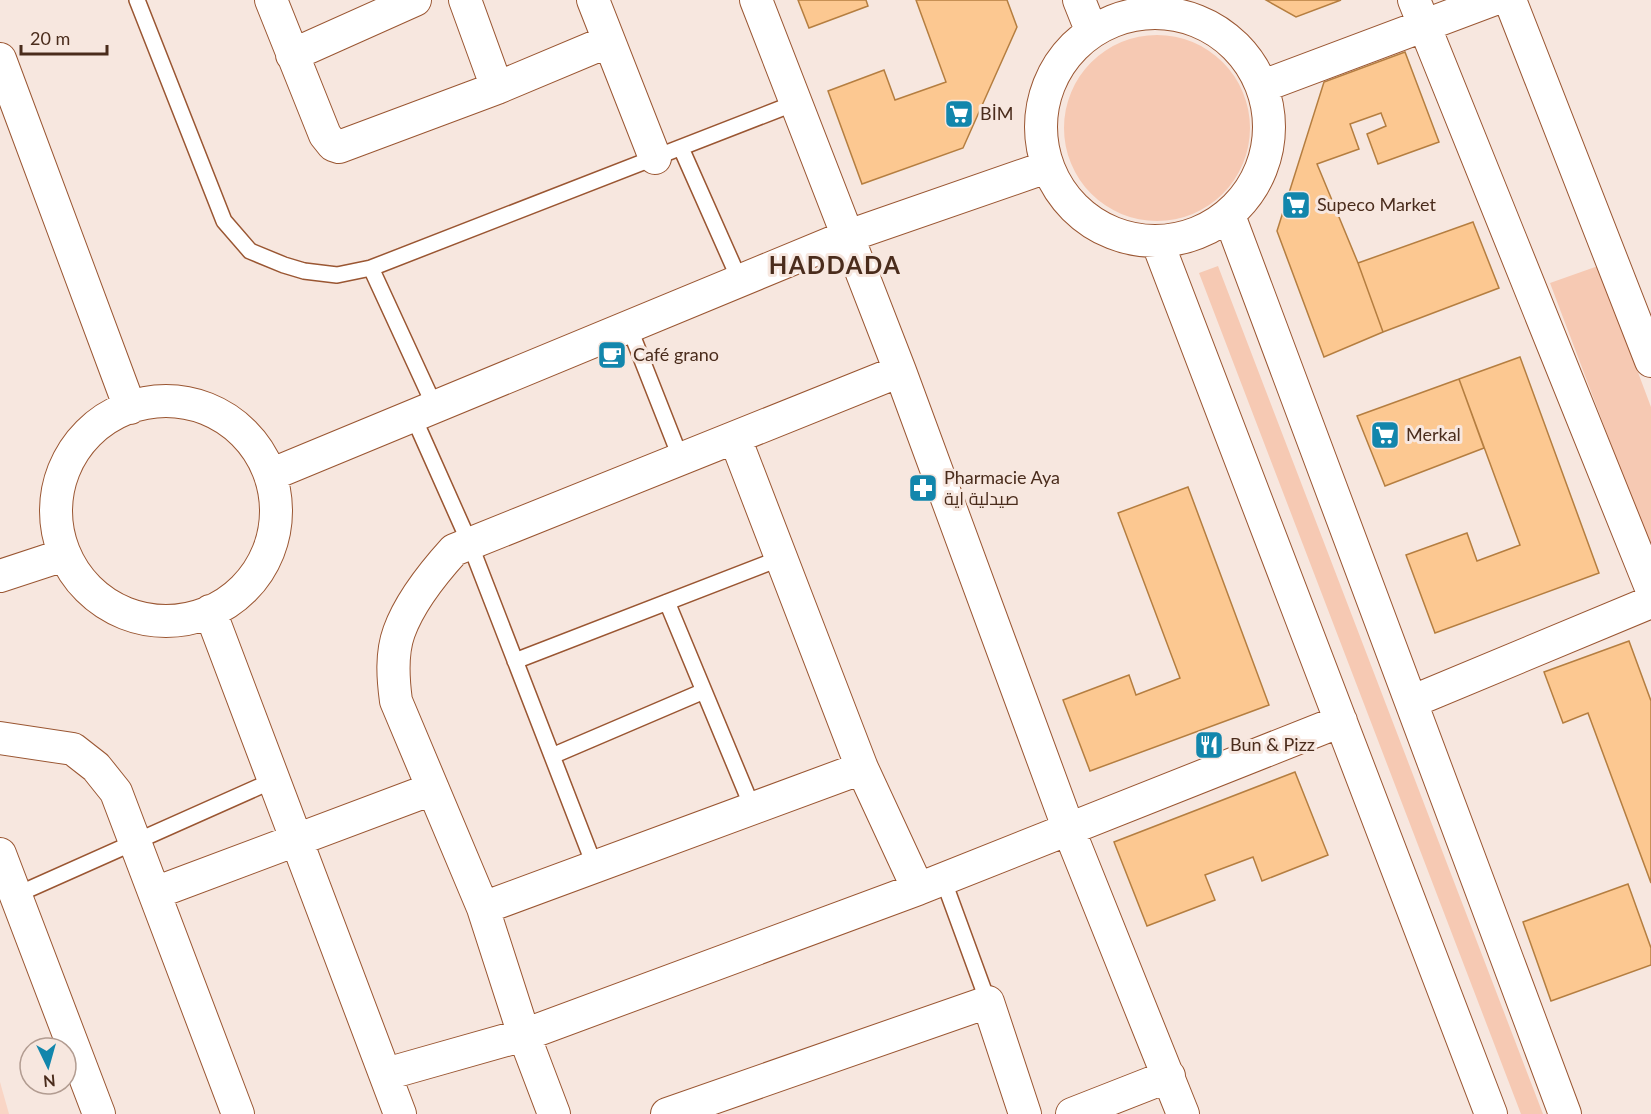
<svg xmlns="http://www.w3.org/2000/svg" width="1651" height="1114" viewBox="0 0 1651 1114" font-family="Lato,Cairo,sans-serif">
<style>
.built{fill:#f9d5c5}
.green{fill:#f6c9b3}
.building{fill:#fcc891;stroke:#b57e40;stroke-width:1.5}
.lines{fill:none;stroke-linecap:round;stroke-linejoin:round}
.service-casing{stroke:#9a5632;stroke-width:18}
.minor-casing{stroke:#9a5632;stroke-width:34}
.service{stroke:#fff;stroke-width:15}
.minor{stroke:#fff;stroke-width:32}
.labels{text-anchor:middle;stroke-width:6;stroke-linejoin:round;paint-order:stroke}
.poi-label{font-size:18px;fill:#4a2c1c;stroke:#f7e7df;text-anchor:start}
.district-label{font-size:24px;font-weight:bold;letter-spacing:1.5px;fill:#4a2c1c;stroke:#f7e7df}
</style>
<rect width="100%" height="100%" fill="#f7e7df"/>
<path class="built" d="M 0,1082 L 9,1114 L 0,1114 Z"/>
<path class="green" d="M1064 128a93 93 0 1 1 186 0a93 93 0 1 1-186 0Z
M 1218,266 L 1543,1114 L 1521,1114 L 1199,273 Z
M 1598,266 L 1651,407 L 1651,550 L 1550,283 Z"/>
<path class="building" d="M 798,0 L 866,0 L 868,6 L 809,28 Z
M 916,0 L 1007,0 L 1017,27 L 963,148 L 862,184 L 828,91 L 884,70 L 895,100 L 946,82 Z
M 1266,0 L 1341,0 L 1296,17 Z
M 1405,52 L 1439,142 L 1378,164 L 1367,134 L 1386,126 L 1381,113 L 1350,124 L 1359,149 L 1317,164 L 1358,263 L 1383,332 L 1324,357 L 1277,231 L 1324,82 Z
M 1473,222 L 1499,288 L 1383,332 L 1358,263 Z
M 1520,357 L 1599,573 L 1435,633 L 1406,555 L 1467,533 L 1477,561 L 1520,545 L 1459,379 Z
M 1459,379 L 1484,448 L 1385,486 L 1357,416 Z
M 1188,487 L 1269,705 L 1090,771 L 1063,700 L 1129,675 L 1136,695 L 1180,678 L 1118,513 Z
M 1629,641 L 1651,701 L 1651,883 L 1588,713 L 1563,723 L 1544,672 Z
M 1295,772 L 1328,855 L 1262,881 L 1253,857 L 1205,875 L 1215,900 L 1147,926 L 1114,842 Z
M 1628,884 L 1651,948 L 1651,965 L 1551,1001 L 1523,922 Z"/>
<g class="lines">
<g class="service-casing">
<path id="service" d="M 137,0 L 224,221 L 250,251 L 284,265 L 304,271 L 337,275 L 371,268 L 795,103
M 681,148 L 740,281
M 371,268 L 435,407
M 629,327 L 681,459
M 413,416 L 470,544 L 595,867
M 667,602 L 753,809
M 515,661 L 781,558
M 552,756 L 704,691
M 943,879 L 988,1002
M 16,895 L 274,780"/>
</g>
<g class="minor-casing">
<path id="minor" d="M 271,0 L 325,135 L 333,145 L 339,147 L 497,88 L 609,41
M 465,0 L 497,88
M 593,0 L 655,158
M 756,0 L 900,371 L 1069,830 L 1183,1114
M 1079,0 L 1091,30
M 1414,0 L 1651,588
M 1510,0 L 1651,361
M1041 127a114 114 0 1 1 228 0a114 114 0 1 1-228 0Z
M 292,55 L 415,0
M 0,59 L 130,408
M 1263,86 L 1492,0
M 1230,218 L 1565,1114
M 1157,241 L 1491,1114
M56 511a110 110 0 1 1 220 0a110 110 0 1 1-220 0Z
M 735,438 L 862,768 L 918,889
M 270,475 L 848,236 L 1047,167
M 0,576 L 64,555
M 210,611 L 400,1114
M 1411,702 L 1651,602
M 0,738 L 73,749 L 96,767 L 116,792 L 238,1114
M 0,854 L 99,1114
M 155,893 L 432,789
M 483,908 L 862,768
M 386,1074 L 524,1035 L 918,889 L 1341,721
M 554,1114 L 524,1035 L 483,908 L 396,701 C 393,679 391,654 399,632 C 409,604 434,572 454,550 L 900,371
M 667,1114 L 988,1002 L 1025,1114
M 1072,1114 L 1169,1076"/>
</g>
<use href="#service" class="service"/>
<use href="#minor" class="minor"/>
</g>
<defs>
<g id="supermarket-square" transform="scale(1.5)"><rect x="-9" y="-9" width="18" height="18" rx="4" fill="#1286ac" stroke="#f7e7df"/><path d="M-6-5.5h2.5l.6 2H6L4.5 2H-2.5L-4.4-4H-6ZM-1.5 3.2a1.3 1.3 0 1 0 .1 0ZM3 3.2a1.3 1.3 0 1 0 .1 0Z" fill="#fff"/></g>
<g id="cafe-square" transform="scale(1.5)"><rect x="-9" y="-9" width="18" height="18" rx="4" fill="#1286ac" stroke="#f7e7df"/><path d="M-5.5-4.5H6V0H3Q3 3.5 0 3.5H-2.5Q-5.5 3.5-5.5 0ZM3-3.2v2h1.7v-2ZM-6 4.5H4V6H-6Z" fill="#fff"/></g>
<g id="pharmacy-square" transform="scale(1.5)"><rect x="-9" y="-9" width="18" height="18" rx="4" fill="#1286ac" stroke="#f7e7df"/><path d="M-2-6h4v4h4v4h-4v4h-4v-4h-4v-4h4Z" fill="#fff"/></g>
<g id="restaurant-square" transform="scale(1.5)"><rect x="-9" y="-9" width="18" height="18" rx="4" fill="#1286ac" stroke="#f7e7df"/><path d="M-5-6h1v4h1v-4h1v4h1v-4h1v5L-1.5 .5V6h-2V.5L-5-1ZM5-6V6H3V1.5H1.5Q1.5-4 5-6Z" fill="#fff"/></g>
</defs>
<g fill-rule="evenodd">
<use href="#supermarket-square" x="959" y="114"/>
<use href="#supermarket-square" x="1296" y="205"/>
<use href="#cafe-square" x="612" y="355"/>
<use href="#supermarket-square" x="1385" y="435"/>
<use href="#pharmacy-square" x="923" y="488"/>
<use href="#restaurant-square" x="1209" y="745"/>
</g>
<g class="labels">
<g class="poi-label">
<text x="980" y="120">BİM</text>
<text x="1317" y="211">Supeco Market</text>
<text x="633" y="361">Café grano</text>
<text x="1406" y="441">Merkal</text>
<text x="944" y="484">Pharmacie Aya<tspan x="944" dy="21">صيدلية اية</tspan></text>
<text x="1230" y="751">Bun &amp; Pizz</text>
</g>
<g class="district-label">
<text x="835" y="274">HADDADA</text>
</g>
</g>
<g transform="translate(48 1066) rotate(175)"><circle r="28" fill="#f7e7df" stroke="#b29c91" stroke-width="1.5"/>
<path d="M0-4.5L10 22L0 15L-10 22Z" fill="#1286ac"/>
<text y="-9" font-size="16" font-weight="bold" text-anchor="middle" fill="#4a2c1c">N</text>
</g>
<path d="M21 45v9h86v-9" fill="none" stroke="#4a2c1c" stroke-width="3"/>
<text x="30" y="45" font-size="18" fill="#4a2c1c" stroke="#f7e7df" stroke-width="4.5" paint-order="stroke">20 m</text>
</svg>
